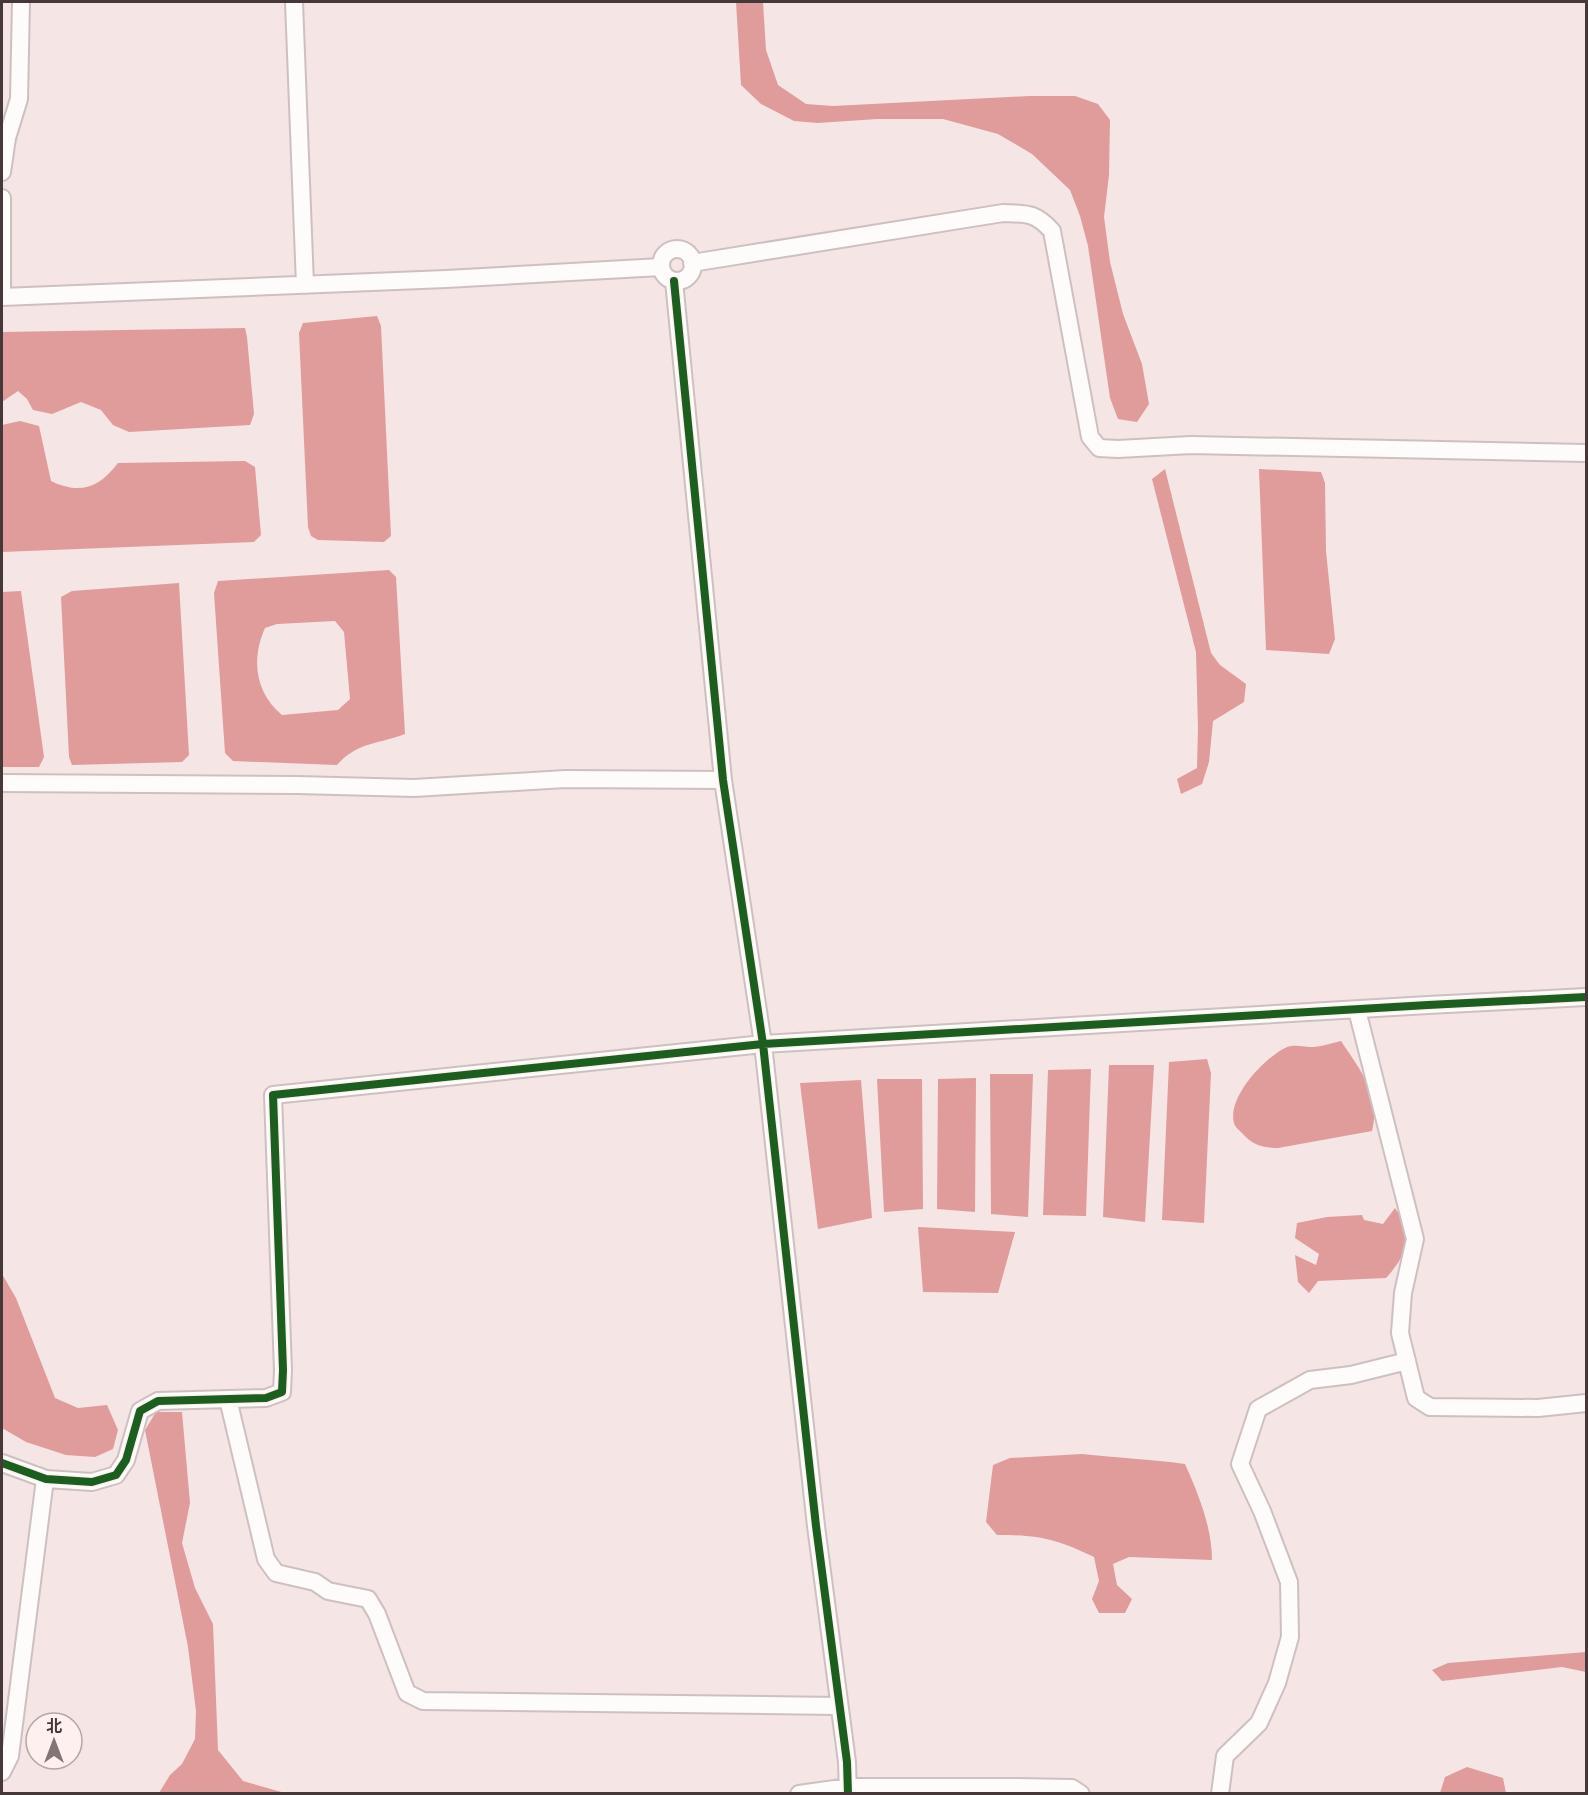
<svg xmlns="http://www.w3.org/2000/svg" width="1588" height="1795" viewBox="0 0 1588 1795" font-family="Ubuntu,'Noto Sans SC',sans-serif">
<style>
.water{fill:#df9c9b;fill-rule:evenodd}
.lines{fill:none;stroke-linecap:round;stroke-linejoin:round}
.street-casing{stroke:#cec0c0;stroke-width:20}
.street{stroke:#fefbfb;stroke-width:16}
.cycleway-casing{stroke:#fff0f0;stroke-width:11}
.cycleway{stroke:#1b5e20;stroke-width:8}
</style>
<rect width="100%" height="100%" fill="#f5e5e5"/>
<path class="water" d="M 736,2 L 763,2 L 766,50 L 778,85 L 806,104 L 833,106 L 1029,96 L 1075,96 L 1098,104 L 1110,120 L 1109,175 L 1104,217 L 1110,262 L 1123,314 L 1142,364 L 1149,404 L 1137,422 L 1118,419 L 1110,398 L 1088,246 L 1080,216 L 1070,190 L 1032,154 L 998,134 L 943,119 L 877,119 L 818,123 L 794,121 L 761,104 L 741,85 Z
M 377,316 L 381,326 L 391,536 L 384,542 L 318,540 L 311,536 L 308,527 L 299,333 L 303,323 Z
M 245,328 L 247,337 L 254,414 L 250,425 L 129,432 L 113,425 L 101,410 L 81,402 L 52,414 L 33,410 L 27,399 L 18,391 L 2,402 L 2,332 Z
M 20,421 L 39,426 L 51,481 C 80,495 99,488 118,463 L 245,461 L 255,467 L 261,535 L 254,542 L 2,552 L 2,425 Z
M 1165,469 L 1211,653 L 1220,665 L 1246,684 L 1244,702 L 1213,721 L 1209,762 L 1202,784 L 1181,794 L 1177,779 L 1197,768 L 1198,728 L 1196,652 L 1152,479 Z
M 1259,469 L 1321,472 L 1325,483 L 1326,551 L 1335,639 L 1329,654 L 1266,650 Z
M 389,570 L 396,577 L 405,734 C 379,744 357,742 337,765 L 233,761 L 225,753 L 214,593 L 218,581 ZM 335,621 L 344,632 L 350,699 L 338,710 L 282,715 C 255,693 251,659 265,628 L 277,624 Z
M 179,583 L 189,755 L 182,762 L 72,765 L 69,757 L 61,597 L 72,591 Z
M 21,591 L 44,757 L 39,767 L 2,767 L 2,592 Z
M 1341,1041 C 1360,1070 1381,1094 1372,1131 L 1278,1148 C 1263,1148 1252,1145 1242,1133 C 1239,1130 1235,1127 1234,1123 C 1227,1097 1265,1057 1287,1047 C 1294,1044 1305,1047 1314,1047 C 1323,1046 1332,1043 1341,1041 Z
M 1207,1059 L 1211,1073 L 1204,1223 L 1162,1220 L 1169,1062 Z
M 1109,1065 L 1154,1065 L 1145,1222 L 1103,1217 Z
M 1091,1069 L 1086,1216 L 1043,1215 L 1048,1070 Z
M 990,1074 L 1033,1074 L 1028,1217 L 991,1214 Z
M 976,1078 L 975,1212 L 937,1209 L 938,1079 Z
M 877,1079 L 922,1079 L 923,1209 L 884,1212 Z
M 861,1080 L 872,1218 L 818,1229 L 800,1083 Z
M 1395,1208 C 1415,1236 1407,1255 1386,1278 L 1318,1281 L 1309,1293 L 1298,1282 L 1295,1255 L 1316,1265 L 1319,1254 L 1295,1238 L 1297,1223 L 1327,1217 L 1362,1215 L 1364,1220 L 1383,1224 Z
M 918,1227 L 1015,1232 L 998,1293 L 923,1292 Z
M 2,1274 L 16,1298 L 55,1398 L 78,1408 L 107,1405 L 118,1430 L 113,1449 L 95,1457 L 66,1455 L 26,1442 L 2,1428 Z
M 156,1412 L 182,1412 L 190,1503 L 182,1543 L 195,1588 L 213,1624 L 218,1750 L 243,1781 L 285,1793 L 159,1793 L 170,1775 L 182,1764 L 195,1739 L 196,1711 L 188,1647 L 145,1430 Z
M 1082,1454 C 1116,1458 1151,1459 1185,1464 C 1198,1493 1212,1527 1212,1560 L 1129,1557 L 1113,1564 L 1117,1585 L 1132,1599 L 1125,1613 L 1099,1613 L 1092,1599 L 1099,1581 L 1094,1557 C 1056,1539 1039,1535 997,1535 L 986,1522 L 993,1465 L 1010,1458 Z
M 1586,1652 L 1586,1672 L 1562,1667 L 1442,1681 L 1432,1670 L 1448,1663 Z
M 1467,1767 L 1503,1778 L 1506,1793 L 1440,1793 L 1445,1777 Z"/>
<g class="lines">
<g class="street-casing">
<path id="street" d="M 294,2 L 305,285
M 2,172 L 7,138 L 19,99 L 21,2
M 2,198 L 2,297 L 446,279 L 661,267
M661 265a16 16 0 1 1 32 0a16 16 0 1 1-32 0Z
M 692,263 L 1003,213 C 1027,214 1035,212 1052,231 L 1090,437 L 1099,448 L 1118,449 L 1191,445 L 1586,453
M 674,281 L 723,780 L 763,1044 L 816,1526 L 847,1762 L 848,1794
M 2,783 L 297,785 L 414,788 L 565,779 L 723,780
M 1357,1010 L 1415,1239 L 1403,1293 L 1400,1333 L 1416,1398 L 1430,1407 L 1538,1408 L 1586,1403
M 228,1399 L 266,1559 L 276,1573 L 315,1582 L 328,1591 L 368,1599 L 377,1614 L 407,1693 L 423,1701 L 838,1706
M 2,1463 L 46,1479 L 92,1482 L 116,1475 L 126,1460 L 140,1411 L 158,1401 L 266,1398 L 282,1392 L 283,1370 L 273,1095 L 763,1044 L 1428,1005 L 1586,997
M 2,1772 L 10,1756 L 45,1479
M 799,1794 L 849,1787 L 1017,1787 L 1072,1788 L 1081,1794
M 1220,1794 L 1225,1756 L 1259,1723 L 1277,1683 L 1290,1637 L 1289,1582 L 1262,1511 L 1240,1464 L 1258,1409 L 1310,1380 L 1351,1375 L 1407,1361"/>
</g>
<use href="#street" class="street"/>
<g class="cycleway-casing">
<path id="cycleway" d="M 674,281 L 723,780 L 763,1044 L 816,1526 L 847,1762 L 848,1794
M 2,1463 L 46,1479 L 92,1482 L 116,1475 L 126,1460 L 140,1411 L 158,1401 L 266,1398 L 282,1392 L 283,1370 L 273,1095 L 763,1044 L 1428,1005 L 1586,997"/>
</g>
<use href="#cycleway" class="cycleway"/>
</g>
<rect width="1588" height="1795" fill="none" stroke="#463838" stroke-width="6"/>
<g transform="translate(54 1741)"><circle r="28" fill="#fff0f0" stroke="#b5a6a6" stroke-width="1.5"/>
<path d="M0-4.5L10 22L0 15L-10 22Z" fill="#837575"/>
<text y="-9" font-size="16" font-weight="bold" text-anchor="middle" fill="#463838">北</text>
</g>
</svg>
